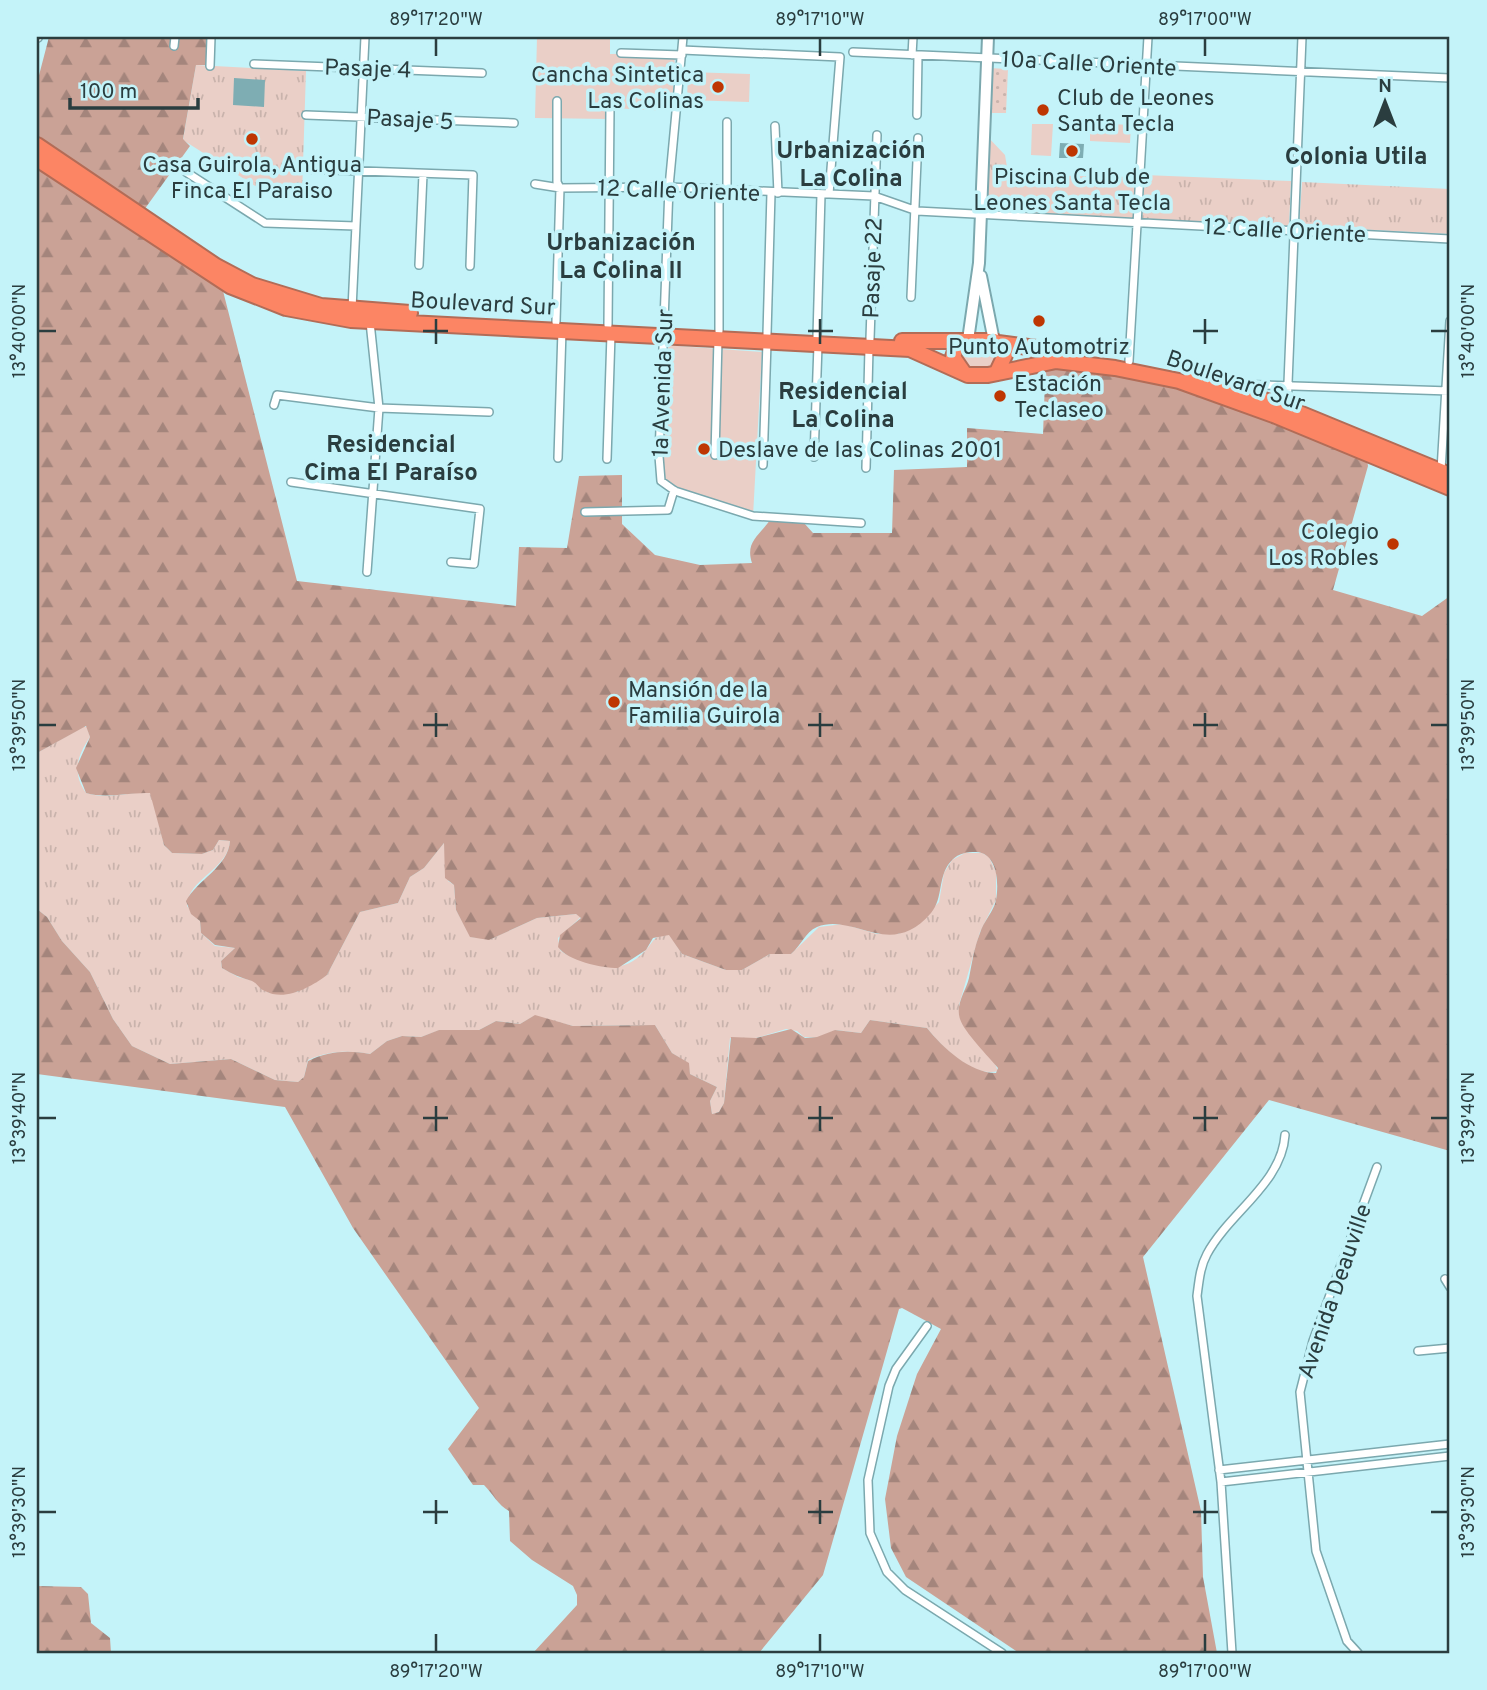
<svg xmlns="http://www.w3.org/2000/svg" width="1487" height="1690" viewBox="0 0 1487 1690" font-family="Overpass,sans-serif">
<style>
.grass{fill:url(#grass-tufts)}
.forest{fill:url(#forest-firs)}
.park{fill:#eacfc7}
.garden{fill:url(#garden-dots)}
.water{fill:#7eadb3}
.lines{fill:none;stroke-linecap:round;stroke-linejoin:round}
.street-casing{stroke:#7ba8ae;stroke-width:10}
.secondary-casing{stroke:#7ba8ae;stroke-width:14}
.highway-casing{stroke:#b26c57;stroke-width:18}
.street{stroke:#fff;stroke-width:7}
.secondary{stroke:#fff;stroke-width:10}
.highway{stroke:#fc8564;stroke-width:14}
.ticks{fill:none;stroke:#2a3d3f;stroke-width:2.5}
.poi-dot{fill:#be3602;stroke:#c4f3f9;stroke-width:2.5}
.labels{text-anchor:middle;stroke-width:7;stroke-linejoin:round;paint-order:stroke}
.street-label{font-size:23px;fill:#2a3d3f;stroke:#c4f3f9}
.poi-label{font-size:23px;fill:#2a3d3f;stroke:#c4f3f9;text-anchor:start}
.neighbourhood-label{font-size:24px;font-weight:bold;fill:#2a3d3f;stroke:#c4f3f9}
.neatline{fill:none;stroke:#2a3d3f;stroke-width:2.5}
.ticks-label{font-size:18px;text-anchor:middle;fill:#2a3d3f}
</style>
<defs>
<pattern id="grass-tufts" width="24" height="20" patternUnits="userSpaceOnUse" patternTransform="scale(1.75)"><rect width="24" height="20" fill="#eacfc7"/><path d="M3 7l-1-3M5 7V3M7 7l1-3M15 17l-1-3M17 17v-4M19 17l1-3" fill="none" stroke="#c9b3ac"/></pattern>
<pattern id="forest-firs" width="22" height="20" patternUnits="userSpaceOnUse" patternTransform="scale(1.75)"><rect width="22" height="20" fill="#caa296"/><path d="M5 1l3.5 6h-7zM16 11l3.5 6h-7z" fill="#a4857c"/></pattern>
<pattern id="garden-dots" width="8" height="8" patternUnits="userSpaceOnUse" patternTransform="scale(1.75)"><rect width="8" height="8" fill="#eacfc7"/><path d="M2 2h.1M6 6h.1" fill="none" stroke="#c9b3ac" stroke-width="1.8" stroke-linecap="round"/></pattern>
</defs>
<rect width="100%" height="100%" fill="#c4f3f9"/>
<path class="grass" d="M 196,65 L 306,71 L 302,195 L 268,194 L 183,140 Z
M 986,135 L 1005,155 L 1007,167 L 1015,175 L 1137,177 L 1135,218 L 984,213 Z
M 1145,175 L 1291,181 L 1289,227 L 1142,219 Z
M 1302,182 L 1450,189 L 1449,234 L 1299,226 Z
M 83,727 L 87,727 L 90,737 C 77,756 72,773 86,793 C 107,800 128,792 151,792 L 164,845 L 172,853 L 202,854 L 213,850 L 219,840 L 230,841 C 228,870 187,879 187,906 L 200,921 L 201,933 L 215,946 L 235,948 L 221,961 L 222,968 L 238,977 L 254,981 L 269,993 L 297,992 L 327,975 L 360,912 L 398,903 L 410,877 L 424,868 L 444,843 L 448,881 L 454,885 L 456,910 L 471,937 L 491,939 L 537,918 L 576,914 L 581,917 L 558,938 L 560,950 C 566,956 572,956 580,959 C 604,969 624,973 645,951 C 655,940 653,935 670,935 L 682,954 L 726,970 L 742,970 L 770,954 L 791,954 L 819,927 L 843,924 L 877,934 L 898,934 L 915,927 L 939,902 L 944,873 L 952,860 L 965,853 L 982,853 L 989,857 L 996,872 L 996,900 L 980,932 L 959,1005 L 963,1025 L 993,1060 L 998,1071 C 973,1078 942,1047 927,1028 L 870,1020 L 861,1033 L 836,1030 L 819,1037 L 804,1037 L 797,1031 L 786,1029 L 756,1038 L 730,1038 L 724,1103 L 719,1112 L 712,1114 L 710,1101 L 717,1087 L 690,1074 L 688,1063 L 672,1053 L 655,1025 L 573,1026 L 534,1016 L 520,1024 L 496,1021 L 479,1030 L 440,1030 L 421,1037 L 402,1036 L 387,1041 L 370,1054 C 348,1050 328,1051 308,1060 L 304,1077 L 298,1082 L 275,1080 L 231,1059 L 170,1064 L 132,1046 L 113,1019 L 90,972 L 62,941 L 47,917 L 37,909 L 37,753 Z"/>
<path class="forest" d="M 49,37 L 209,37 L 207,65 L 196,65 L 183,139 L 190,146 L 144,210 L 37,140 L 37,83 Z
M 37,162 C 99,204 158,248 222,287 L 297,581 L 516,606 L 519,547 L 567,548 L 579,476 L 622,475 L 622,524 L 655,555 L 700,565 L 752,563 C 745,542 759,536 770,520 L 804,523 L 813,533 L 892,533 L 894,470 L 967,467 L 967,428 L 1043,434 L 1046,354 L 1193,390 L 1367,460 L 1368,466 L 1333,590 L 1422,616 L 1450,596 L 1450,1151 L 1269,1100 L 1143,1257 L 1201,1511 L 1203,1577 L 1217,1653 L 1019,1653 L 906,1577 L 891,1548 L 885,1499 L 897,1436 L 917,1374 L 941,1329 L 902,1308 L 899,1309 L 823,1575 L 759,1653 L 533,1653 L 577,1605 L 577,1595 L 573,1586 L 532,1560 L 510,1541 L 509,1511 C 498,1505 493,1494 484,1485 L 473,1485 L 448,1449 L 479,1408 L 353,1228 L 285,1107 L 37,1074 L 37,909 L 47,917 L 62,941 L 90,972 L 113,1019 L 132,1046 L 170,1064 L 231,1059 L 275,1080 L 298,1082 L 304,1077 L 308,1061 C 328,1051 348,1050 370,1054 L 387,1041 L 402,1036 L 421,1037 L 439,1030 L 479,1030 L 496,1021 L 520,1024 L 535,1015 L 573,1026 L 655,1025 L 672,1053 L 689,1063 L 690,1074 L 717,1087 L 710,1101 L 712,1114 L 719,1112 L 724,1103 L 731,1037 L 756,1038 L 791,1029 L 805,1038 L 817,1037 L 835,1030 L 861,1033 L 870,1020 L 927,1028 C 943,1048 970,1073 996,1073 L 998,1068 C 989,1057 964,1032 960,1019 C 955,1004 966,991 969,978 C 972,963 974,948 980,933 C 983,922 994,911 996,900 C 999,884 998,853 976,852 C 967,852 959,853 952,860 C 937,875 944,898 931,913 C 890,961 854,912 817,927 C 805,932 801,946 791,954 L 770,954 L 742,970 L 726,970 L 682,954 L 669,935 L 653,938 L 646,950 L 618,968 C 601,968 568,961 558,947 L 560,935 L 581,918 L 576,914 L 537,918 L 489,940 L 470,937 L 456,910 L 454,885 L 445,878 L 444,843 L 424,868 L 410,877 L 398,903 L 360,912 L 327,975 C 311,987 285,1002 265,991 C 259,989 257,983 252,981 C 241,978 232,974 222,968 L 221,961 L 235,948 L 215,945 L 201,933 L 200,921 L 191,914 L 186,901 C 197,880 228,867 230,841 L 219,840 L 213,850 L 202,854 L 172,853 L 164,845 L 150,793 C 128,792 107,799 86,793 L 76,768 L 90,737 L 86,726 L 37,753 Z
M 37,1586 L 81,1587 L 88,1594 L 91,1623 L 110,1638 L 111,1653 L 37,1653 Z"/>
<path class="park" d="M 537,37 L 610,37 L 610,54 L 675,53 L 672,111 L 611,108 L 610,119 L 535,118 Z
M 688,72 L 750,74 L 749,102 L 687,100 Z
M 1090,123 L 1131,125 L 1130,143 L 1090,141 Z
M 1032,124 L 1053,124 L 1051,156 L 1031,155 Z
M 663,345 L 762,352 L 753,516 L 668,487 L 659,471 Z
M 989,345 L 998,351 L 1000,361 C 987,371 971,373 960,359 L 961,351 L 968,346 Z"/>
<path class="garden" d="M 989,68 L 1008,69 L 1006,113 L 987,113 Z"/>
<path class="water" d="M 234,78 L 265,80 L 264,107 L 233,105 Z
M 1060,143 L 1084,144 L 1083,158 L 1059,158 Z"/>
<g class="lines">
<g class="street-casing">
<path id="street" d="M 37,37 L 38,38
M 683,37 L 669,187 L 659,456 L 661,481 L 675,491 L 753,516 L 861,523
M 174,46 L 175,37
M 682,50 L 840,57 L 829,194
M 853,52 L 1450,78
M 621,53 L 682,55
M 912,55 L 913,37
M 254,64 L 482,73
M 210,66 L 211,37
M 306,115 L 514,123
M 917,115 L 918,55
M 775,126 L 778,193
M 306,169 L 473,175 L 470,266
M 186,172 L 265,223 L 356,226
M 535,184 L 560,188 L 669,187 L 874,196 L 917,211 L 1450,239
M 727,190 L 727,122
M 419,265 L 423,174
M 911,297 L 918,138
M 352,309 L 365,37
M 556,322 L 560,188 L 557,182 L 557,101
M 608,325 L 610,108
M 719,331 L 719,190
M 767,334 L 771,193
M 817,337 L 821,194
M 870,339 L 877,135
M 1129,361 L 1148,37
M 1231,384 L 1450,391
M 274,405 L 277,395 L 379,408 L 489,412
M 1287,408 L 1302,37
M 715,455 L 718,339
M 814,457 L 818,345
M 558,458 L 562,330
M 607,459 L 611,334
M 763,465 L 767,342
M 866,468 L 869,348
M 1441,470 L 1450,321
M 291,482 L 480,509 L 474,564 L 451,562
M 585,512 L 668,510 L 674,490
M 367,572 L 379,408 L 370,322
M 1445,1279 L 1450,1287
M 927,1326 L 896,1369 L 889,1386 L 868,1480 L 870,1533 L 887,1572 L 905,1590 L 1002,1653
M 1418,1351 L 1450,1348
M 1219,1470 L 1450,1444
M 1221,1482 L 1450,1456
M 1232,1653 L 1221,1482 L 1197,1296 C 1199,1281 1200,1267 1207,1254 C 1229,1213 1282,1183 1285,1135
M 1358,1653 L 1347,1641 L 1316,1551 L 1300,1392 L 1313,1341 L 1377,1167"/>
</g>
<g class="secondary-casing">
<path id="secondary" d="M 981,276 L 994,341
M 968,340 L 979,263 L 988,37"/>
</g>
<g class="highway-casing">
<path id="highway" d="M 37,145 L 216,266 L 252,285 L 321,306 L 410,313
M 37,159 L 230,286 L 286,308 L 351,320 L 910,349 L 968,375 L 988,375 L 1056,361 L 1115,368 L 1179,381 L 1276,416 L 1450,488
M 902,341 L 994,341 L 1002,346 L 1005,355 L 997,372
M 962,341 L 957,345 L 953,357 L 964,373
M 998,343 L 1074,353
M 1191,375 L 1287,408 L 1450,475"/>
</g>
<use href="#street" class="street"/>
<use href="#secondary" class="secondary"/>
<use href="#highway" class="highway"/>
</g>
<path class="ticks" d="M 436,38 L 436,56M 820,38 L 820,56M 1205,38 L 1205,56M 436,319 L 436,344M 820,319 L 820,344M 1205,319 L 1205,344M 38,331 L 56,331M 423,331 L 448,331M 808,331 L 833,331M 1193,331 L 1218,331M 1431,331 L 1448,331M 436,713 L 436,737M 820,713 L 820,737M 1205,713 L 1205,737M 38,725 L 56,725M 423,725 L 448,725M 808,725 L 833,725M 1193,725 L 1218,725M 1431,725 L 1448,725M 436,1106 L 436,1131M 820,1106 L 820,1131M 1205,1106 L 1205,1131M 38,1118 L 56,1118M 423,1118 L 448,1118M 808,1118 L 833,1118M 1193,1118 L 1218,1118M 1431,1118 L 1448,1118M 436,1500 L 436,1524M 820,1500 L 820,1524M 1205,1500 L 1205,1524M 38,1512 L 56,1512M 423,1512 L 448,1512M 808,1512 L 833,1512M 1193,1512 L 1218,1512M 1431,1512 L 1448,1512M 436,1634 L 436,1652M 820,1634 L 820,1652M 1205,1634 L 1205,1652"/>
<g class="poi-dot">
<circle cx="718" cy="87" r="7"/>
<circle cx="1043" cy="110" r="7"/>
<circle cx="252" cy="139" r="7"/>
<circle cx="1072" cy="151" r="7"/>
<circle cx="1039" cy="321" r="7"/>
<circle cx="1000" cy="396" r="7"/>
<circle cx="704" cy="449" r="7"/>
<circle cx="1393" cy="544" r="7"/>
<circle cx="614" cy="702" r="7"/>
</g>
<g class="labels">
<g class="street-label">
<text transform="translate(1089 63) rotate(3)" y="8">10a Calle Oriente</text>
<text transform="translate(368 68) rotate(2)" y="8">Pasaje 4</text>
<text transform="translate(410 119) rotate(3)" y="8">Pasaje 5</text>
<text transform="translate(679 190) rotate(2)" y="8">12 Calle Oriente</text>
<text transform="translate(1285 230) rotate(3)" y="8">12 Calle Oriente</text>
<text transform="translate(872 268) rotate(-88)" y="8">Pasaje 22</text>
<text transform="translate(483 303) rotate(3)" y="8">Boulevard Sur</text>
<text transform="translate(1236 380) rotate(19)" y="8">Boulevard Sur</text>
<text transform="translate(662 383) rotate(-88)" y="8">1a Avenida Sur</text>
<text transform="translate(1334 1291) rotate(-71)" y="8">Avenida Deauville</text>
</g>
<g class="poi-label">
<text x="704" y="82" text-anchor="end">Cancha Sintetica<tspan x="704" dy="26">Las Colinas</tspan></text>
<text x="1057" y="105">Club de Leones<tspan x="1057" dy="26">Santa Tecla</tspan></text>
<text x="252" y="172" text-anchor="middle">Casa Guirola, Antigua<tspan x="252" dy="26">Finca El Paraiso</tspan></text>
<text x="1072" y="184" text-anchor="middle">Piscina Club de<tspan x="1072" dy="26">Leones Santa Tecla</tspan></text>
<text x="1039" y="354" text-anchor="middle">Punto Automotriz</text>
<text x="1014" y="391">Estación<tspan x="1014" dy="26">Teclaseo</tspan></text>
<text x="718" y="457">Deslave de las Colinas 2001</text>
<text x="1379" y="539" text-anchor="end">Colegio<tspan x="1379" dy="26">Los Robles</tspan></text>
<text x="628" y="697">Mansión de la<tspan x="628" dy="26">Familia Guirola</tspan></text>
</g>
<g class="neighbourhood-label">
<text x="851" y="158">Urbanización<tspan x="851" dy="28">La Colina</tspan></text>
<text x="1356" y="164">Colonia Utila</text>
<text x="621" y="250">Urbanización<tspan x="621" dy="28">La Colina II</tspan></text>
<text x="843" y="399">Residencial<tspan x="843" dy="28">La Colina</tspan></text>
<text x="391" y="452">Residencial<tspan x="391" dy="28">Cima El Paraíso</tspan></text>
</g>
</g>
<rect width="1487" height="1690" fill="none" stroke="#c4f3f9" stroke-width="77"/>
<g transform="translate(1385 102)" stroke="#c4f3f9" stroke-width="5" paint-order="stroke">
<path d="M0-5L12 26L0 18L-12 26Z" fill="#2a3d3f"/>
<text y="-10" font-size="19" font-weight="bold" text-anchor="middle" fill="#2a3d3f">N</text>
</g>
<path d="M70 98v10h128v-10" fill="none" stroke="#2a3d3f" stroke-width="3.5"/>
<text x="80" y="98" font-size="21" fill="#2a3d3f" stroke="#c4f3f9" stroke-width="5" paint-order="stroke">100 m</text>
<rect x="38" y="38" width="1410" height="1614" class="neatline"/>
<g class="ticks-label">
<text x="436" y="25">89°17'20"W</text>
<text x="820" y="25">89°17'10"W</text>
<text x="1205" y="25">89°17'00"W</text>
<text transform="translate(19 331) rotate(-90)" y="6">13°40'00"N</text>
<text transform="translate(1468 331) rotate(-90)" y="6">13°40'00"N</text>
<text transform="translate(19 725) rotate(-90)" y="6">13°39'50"N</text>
<text transform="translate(1468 725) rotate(-90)" y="6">13°39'50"N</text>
<text transform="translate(19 1118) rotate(-90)" y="6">13°39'40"N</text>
<text transform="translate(1468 1118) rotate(-90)" y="6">13°39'40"N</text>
<text transform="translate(19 1512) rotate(-90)" y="6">13°39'30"N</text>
<text transform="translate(1468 1512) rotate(-90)" y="6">13°39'30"N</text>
<text x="436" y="1677">89°17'20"W</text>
<text x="820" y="1677">89°17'10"W</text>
<text x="1205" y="1677">89°17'00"W</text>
</g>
</svg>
